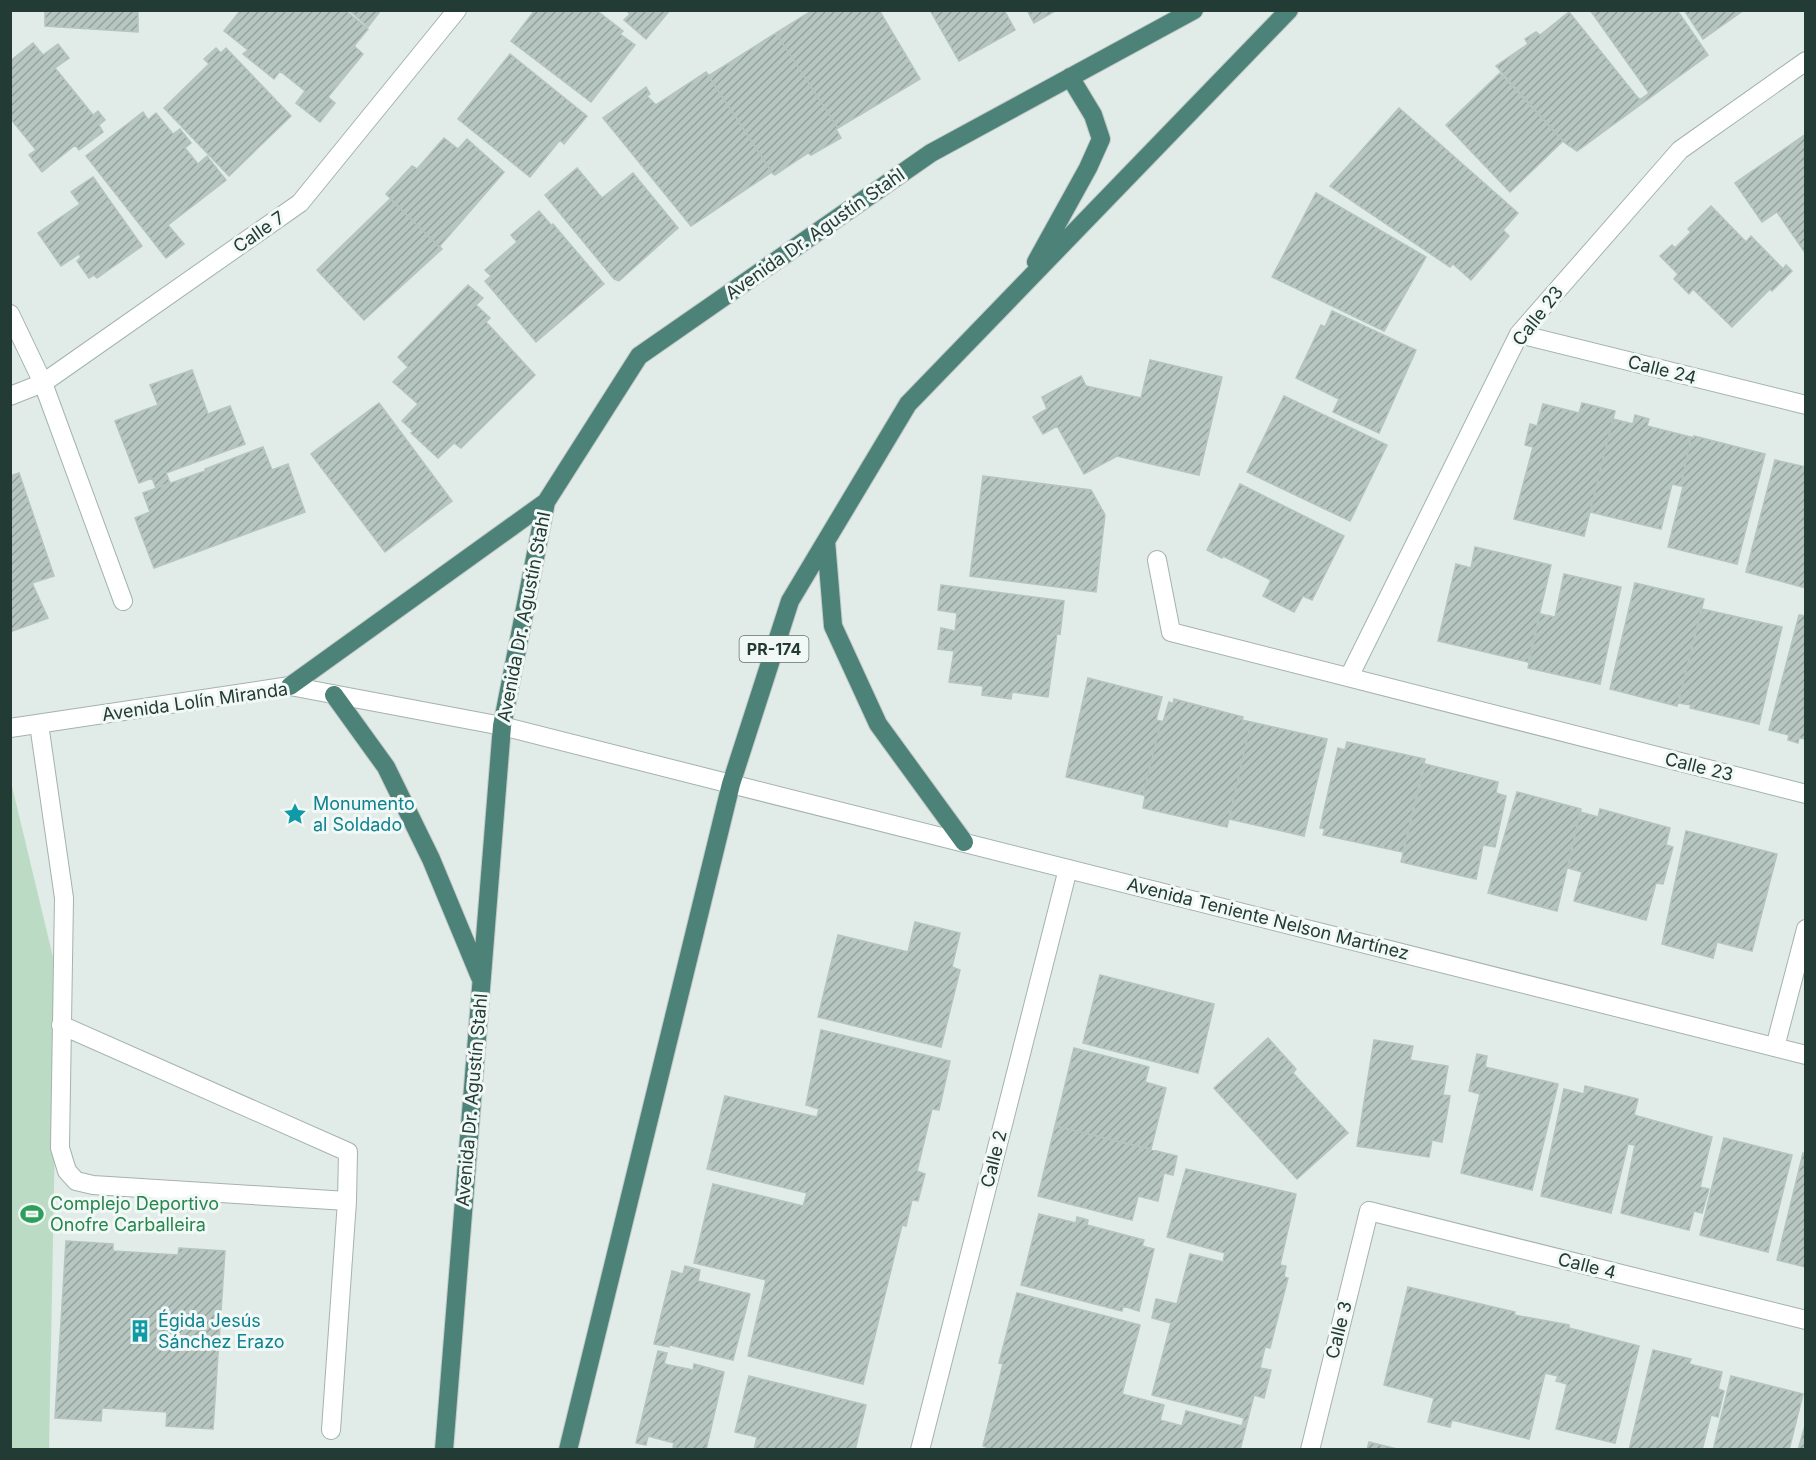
<svg xmlns="http://www.w3.org/2000/svg" width="1816" height="1460" viewBox="0 0 1816 1460" font-family="Inter,sans-serif">
<style>
.pitch{fill:#bbdbc5}
.building{fill:url(#building-hatch);stroke:#b4c4be;stroke-width:1.5}
.lines{fill:none;stroke-linecap:round;stroke-linejoin:round}
.service-casing{stroke:#a4b3ae;stroke-width:20}
.minor-casing{stroke:#a4b3ae;stroke-width:20}
.tertiary-casing{stroke:#a4b3ae;stroke-width:20}
.trunk-casing{stroke:#c1c8c6;stroke-width:20}
.service{stroke:#fff;stroke-width:18}
.minor{stroke:#fff;stroke-width:18}
.tertiary{stroke:#fff;stroke-width:18}
.trunk{stroke:#4c8278;stroke-width:18}
.labels{text-anchor:middle;stroke-width:6;stroke-linejoin:round;paint-order:stroke}
.shield{fill:#f2f8f5;stroke:#60746f;stroke-width:1.5}
.shield-label{font-size:16px;font-weight:bold;fill:#223b35}
.street-label{font-size:18px;fill:#223b35;stroke:#f2f8f5}
.culture-label{font-size:18px;fill:#0d838f;stroke:#f2f8f5;text-anchor:start}
.leisure-label{font-size:18px;fill:#27864d;stroke:#f2f8f5;text-anchor:start}
</style>
<defs>
<pattern id="building-hatch" width="6" height="6" patternUnits="userSpaceOnUse" patternTransform="scale(1.5)"><rect width="6" height="6" fill="#b7c6c0"/><path d="M-1 1l2-2M0 6l6-6M5 7l2-2" fill="none" stroke="#94a29d"/></pattern>
</defs>
<rect width="100%" height="100%" fill="#e1ebe7"/>
<path class="pitch" d="M 10,778 L 58,978 L 49,1449 L 11,1449 Z"/>
<path class="building" d="M 45,10 L 138,10 L 138,32 L 45,26 Z
M 241,10 L 345,10 L 368,29 L 354,46 L 363,54 L 328,97 L 335,103 L 320,122 L 296,103 L 305,91 L 280,71 L 274,79 L 243,54 L 248,50 L 224,31 Z
M 349,10 L 381,10 L 368,27 Z
M 535,10 L 596,10 L 623,31 L 620,34 L 635,45 L 591,102 L 511,41 Z
M 626,10 L 670,10 L 646,39 L 624,20 L 630,14 Z
M 813,10 L 879,10 L 920,79 L 838,128 L 776,33 Z
M 930,10 L 1004,10 L 1015,30 L 959,61 Z
M 1027,10 L 1057,10 L 1034,23 Z
M 1590,10 L 1677,10 L 1708,55 L 1644,102 L 1638,98 L 1641,99 L 1649,93 Z
M 1684,10 L 1744,10 L 1703,39 Z
M 1569,12 L 1638,98 L 1644,102 L 1577,151 L 1565,143 L 1496,66 L 1528,44 L 1525,39 L 1536,32 L 1540,35 Z
M 776,33 L 838,128 L 836,129 L 841,138 L 811,155 L 808,153 L 775,175 L 773,174 L 707,74 L 710,75 Z
M 33,43 L 43,55 L 58,44 L 69,58 L 55,68 L 93,115 L 98,111 L 105,120 L 99,125 L 103,132 L 79,150 L 75,145 L 42,172 L 29,155 L 36,150 L 10,118 L 10,61 Z
M 216,48 L 221,53 L 226,48 L 291,116 L 229,176 L 164,108 L 209,64 L 204,59 Z
M 510,54 L 587,116 L 564,144 L 560,140 L 530,177 L 458,119 Z
M 706,72 L 772,172 L 691,226 L 603,118 L 646,87 L 650,94 L 647,96 L 656,105 Z
M 1500,73 L 1563,141 L 1510,192 L 1446,125 Z
M 1399,108 L 1518,213 L 1503,230 L 1509,236 L 1471,280 L 1453,264 L 1450,267 L 1330,186 Z
M 143,112 L 148,120 L 156,113 L 173,134 L 180,129 L 191,143 L 185,148 L 198,164 L 207,156 L 226,180 L 168,225 L 184,244 L 166,258 L 86,156 Z
M 1806,134 L 1806,254 L 1777,212 L 1762,222 L 1735,183 Z
M 444,138 L 458,149 L 467,139 L 504,172 L 439,247 L 386,194 L 412,166 L 417,169 Z
M 577,168 L 602,198 L 633,173 L 678,228 L 619,281 L 614,279 L 545,195 Z
M 93,177 L 142,246 L 97,278 L 94,275 L 89,278 L 77,261 L 81,257 L 79,254 L 61,266 L 38,233 L 80,204 L 71,192 Z
M 1316,193 L 1426,257 L 1384,331 L 1272,277 Z
M 390,199 L 442,249 L 364,320 L 317,270 Z
M 1711,206 L 1746,242 L 1751,236 L 1783,269 L 1786,265 L 1792,271 L 1772,291 L 1770,289 L 1732,327 L 1693,289 L 1689,294 L 1674,279 L 1678,274 L 1660,256 L 1672,245 L 1675,248 L 1691,232 L 1688,229 Z
M 539,211 L 552,226 L 553,224 L 604,284 L 536,342 L 485,281 L 491,276 L 485,270 L 517,242 L 511,235 Z
M 468,285 L 483,298 L 476,305 L 490,318 L 486,322 L 535,375 L 461,448 L 454,443 L 438,458 L 411,433 L 413,431 L 402,421 L 418,404 L 393,382 L 408,367 L 398,357 Z
M 1332,311 L 1416,350 L 1379,433 L 1333,412 L 1339,399 L 1296,378 L 1321,325 L 1325,327 Z
M 1150,360 L 1222,377 L 1199,475 L 1117,456 L 1084,474 L 1057,426 L 1043,434 L 1033,417 L 1047,409 L 1042,397 L 1081,376 L 1086,386 L 1141,398 Z
M 192,370 L 208,414 L 230,406 L 245,444 L 166,473 L 170,483 L 156,488 L 152,478 L 139,483 L 115,421 L 158,405 L 150,385 Z
M 1284,396 L 1387,445 L 1350,521 L 1247,472 Z
M 379,403 L 452,501 L 385,552 L 311,454 Z
M 1582,403 L 1615,411 L 1584,536 L 1514,519 L 1533,447 L 1525,445 L 1530,424 L 1537,426 L 1543,404 L 1579,413 Z
M 1635,415 L 1649,419 L 1647,426 L 1691,437 L 1681,486 L 1672,484 L 1661,529 L 1590,512 L 1613,419 L 1633,424 Z
M 1694,436 L 1765,454 L 1737,564 L 1668,547 L 1683,487 L 1681,486 L 1691,437 L 1694,438 Z
M 263,447 L 272,470 L 288,464 L 305,512 L 154,568 L 135,518 L 150,512 L 143,493 L 205,471 L 205,469 Z
M 1775,460 L 1806,467 L 1806,588 L 1746,572 Z
M 19,473 L 54,576 L 32,583 L 48,618 L 10,632 L 10,476 Z
M 983,476 L 1091,490 L 1105,515 L 1096,592 L 970,576 Z
M 1240,484 L 1344,536 L 1312,600 L 1303,596 L 1294,612 L 1263,596 L 1271,580 L 1223,556 L 1222,558 L 1207,550 Z
M 1475,547 L 1551,565 L 1528,662 L 1438,641 L 1456,564 L 1471,568 Z
M 1564,574 L 1621,587 L 1600,684 L 1528,668 L 1540,614 L 1555,617 Z
M 1635,583 L 1704,599 L 1677,706 L 1610,689 Z
M 941,585 L 1064,601 L 1060,634 L 1057,633 L 1048,697 L 1012,692 L 1011,699 L 982,695 L 983,686 L 949,682 L 954,651 L 938,649 L 941,628 L 955,631 L 957,613 L 938,610 Z
M 1702,609 L 1782,627 L 1759,724 L 1690,708 L 1691,705 L 1678,703 Z
M 1799,615 L 1806,616 L 1806,739 L 1799,738 L 1798,743 L 1788,740 L 1789,735 L 1769,730 Z
M 1088,678 L 1162,697 L 1156,720 L 1161,721 L 1143,795 L 1066,777 Z
M 1174,699 L 1243,717 L 1242,720 L 1251,722 L 1227,827 L 1143,808 L 1145,796 L 1143,795 L 1161,721 L 1163,722 L 1169,702 L 1173,704 Z
M 1251,722 L 1327,739 L 1304,836 L 1229,819 Z
M 1347,742 L 1425,759 L 1403,852 L 1323,835 L 1325,829 L 1320,828 L 1338,748 L 1345,750 Z
M 1425,764 L 1498,782 L 1496,793 L 1506,796 L 1495,847 L 1483,845 L 1476,879 L 1401,862 Z
M 1517,792 L 1581,809 L 1557,911 L 1488,893 Z
M 1600,809 L 1670,828 L 1666,845 L 1673,847 L 1663,884 L 1656,883 L 1646,920 L 1574,901 L 1582,872 L 1568,868 L 1580,812 L 1598,817 Z
M 1686,831 L 1777,854 L 1752,951 L 1717,942 L 1713,958 L 1662,944 Z
M 915,922 L 960,933 L 952,967 L 960,970 L 941,1047 L 818,1017 L 838,935 L 908,952 Z
M 1100,975 L 1214,1004 L 1198,1073 L 1083,1043 Z
M 821,1030 L 950,1061 L 939,1110 L 932,1109 L 917,1171 L 925,1174 L 918,1201 L 912,1200 L 906,1226 L 902,1225 L 863,1384 L 748,1356 L 766,1280 L 694,1263 L 713,1184 L 803,1206 L 807,1193 L 707,1169 L 725,1096 L 817,1117 L 819,1109 L 806,1105 Z
M 1268,1038 L 1296,1069 L 1293,1073 L 1348,1133 L 1297,1179 L 1214,1088 Z
M 1374,1040 L 1413,1046 L 1410,1060 L 1448,1066 L 1443,1095 L 1450,1096 L 1442,1142 L 1432,1140 L 1429,1157 L 1357,1146 Z
M 1074,1048 L 1149,1067 L 1145,1082 L 1166,1088 L 1151,1149 L 1055,1126 Z
M 1477,1054 L 1487,1056 L 1485,1067 L 1558,1084 L 1532,1190 L 1461,1173 L 1480,1094 L 1469,1091 Z
M 1585,1086 L 1638,1099 L 1634,1115 L 1712,1137 L 1700,1187 L 1709,1189 L 1702,1213 L 1694,1211 L 1689,1230 L 1621,1213 L 1635,1145 L 1628,1144 L 1611,1213 L 1541,1196 L 1564,1089 L 1584,1094 Z
M 1055,1126 L 1177,1156 L 1173,1175 L 1164,1173 L 1158,1201 L 1138,1196 L 1132,1220 L 1038,1196 Z
M 1724,1138 L 1792,1155 L 1768,1252 L 1700,1235 Z
M 1803,1153 L 1806,1154 L 1806,1267 L 1777,1260 Z
M 1186,1169 L 1296,1194 L 1280,1265 L 1286,1266 L 1284,1277 L 1288,1278 L 1270,1348 L 1265,1347 L 1260,1368 L 1271,1370 L 1264,1398 L 1254,1395 L 1240,1450 L 995,1450 L 983,1446 L 1003,1364 L 999,1363 L 1017,1293 L 1140,1325 L 1122,1394 L 1164,1405 L 1160,1420 L 1182,1426 L 1186,1411 L 1242,1426 L 1244,1418 L 1152,1395 L 1171,1323 L 1152,1318 L 1156,1299 L 1177,1304 L 1190,1254 L 1223,1262 L 1225,1253 L 1167,1237 Z
M 1039,1214 L 1076,1223 L 1077,1217 L 1088,1220 L 1087,1225 L 1144,1240 L 1142,1246 L 1154,1249 L 1139,1311 L 1123,1306 L 1122,1311 L 1021,1285 Z
M 66,1241 L 113,1244 L 113,1251 L 178,1255 L 179,1248 L 225,1251 L 213,1429 L 166,1426 L 167,1412 L 102,1408 L 101,1421 L 55,1418 Z
M 685,1266 L 700,1270 L 698,1281 L 750,1294 L 733,1360 L 670,1345 L 669,1347 L 654,1344 L 672,1271 L 683,1274 Z
M 1408,1287 L 1515,1312 L 1514,1315 L 1569,1325 L 1569,1328 L 1639,1346 L 1615,1443 L 1556,1429 L 1567,1384 L 1556,1381 L 1558,1376 L 1545,1373 L 1529,1439 L 1452,1420 L 1450,1427 L 1428,1422 L 1434,1398 L 1384,1385 Z
M 1653,1350 L 1691,1359 L 1689,1364 L 1722,1372 L 1718,1389 L 1724,1391 L 1718,1417 L 1711,1415 L 1702,1450 L 1629,1450 Z
M 658,1351 L 667,1353 L 664,1364 L 693,1370 L 694,1364 L 724,1372 L 706,1450 L 682,1450 L 673,1447 L 674,1443 L 648,1436 L 646,1445 L 636,1443 Z
M 749,1376 L 866,1405 L 855,1450 L 754,1450 L 757,1437 L 735,1432 Z
M 1731,1376 L 1803,1394 L 1789,1450 L 1713,1450 Z
M 1806,1422 L 1806,1450 L 1798,1450 Z
M 1369,1442 L 1401,1450 L 1367,1450 Z"/>
<g class="lines">
<g class="service-casing">
<path id="service" d="M 39,724 L 64,898 L 60,1148 L 67,1171 L 76,1181 L 93,1185 L 347,1201 L 348,1152 L 61,1025
M 331,1430 L 347,1201"/>
</g>
<g class="minor-casing">
<path id="minor" d="M 10,314 L 43,383 L 123,601
M 1519,334 L 1806,405
M 10,396 L 43,383 L 300,203 L 457,10
M 1157,560 L 1171,632 L 1806,794
M 1349,677 L 1519,334 L 1680,150 L 1806,61
M 10,728 L 290,686 L 502,726 L 731,784
M 1775,1047 L 1806,929
M 920,1450 L 1068,869
M 1310,1450 L 1369,1211 L 1806,1320"/>
</g>
<g class="tertiary-casing">
<path id="tertiary" d="M 731,784 L 1806,1055"/>
</g>
<g class="trunk-casing">
<path id="trunk" d="M 1036,262 L 1088,168 L 1101,139 L 1093,115 L 1070,77
M 826,541 L 833,626 L 878,724 L 964,842
M 290,686 L 546,502
M 334,695 L 386,767 L 431,859 L 480,977
M 444,1450 L 502,726 L 546,502 L 639,356 L 931,153 L 1194,10
M 568,1450 L 731,784 L 790,601 L 908,404 L 1289,10"/>
</g>
<use href="#service" class="service"/>
<use href="#minor" class="minor"/>
<use href="#tertiary" class="tertiary"/>
<use href="#trunk" class="trunk"/>
</g>
<defs>
<g id="sight-bare" transform="scale(1.8)"><path d="M0-6L1.8-2.2L6-1.7L2.9 1.2L3.7 5.4L0 3.3L-3.7 5.4L-2.9 1.2L-6-1.7L-1.8-2.2Z" fill="#0f9aa8" stroke="#f2f8f5" stroke-width="2.5" paint-order="stroke"/></g>
<g id="stadium-bare" transform="scale(1.8)"><path d="M0-5a6.5 5 0 1 0 0 10a6.5 5 0 1 0 0-10ZM-3.5-1.8h7v3.6h-7Z" fill="#2e9e5b" stroke="#f2f8f5" stroke-width="2.5" paint-order="stroke"/></g>
<g id="building-bare" transform="scale(1.8)"><path d="M-4-6H4V6H1V3H-1V6H-4ZM-2.5-4.3h1.7v1.8h-1.7ZM.8-4.3h1.7v1.8H.8ZM-2.5-1h1.7V.8h-1.7ZM.8-1h1.7V.8H.8Z" fill="#0f9aa8" stroke="#f2f8f5" stroke-width="2.5" paint-order="stroke"/></g>
</defs>
<g fill-rule="evenodd">
<use href="#sight-bare" x="295" y="814"/>
<use href="#stadium-bare" x="32" y="1214"/>
<use href="#building-bare" x="140" y="1331"/>
</g>
<g class="labels">
<rect class="shield" x="739.5" y="636" width="69" height="26" rx="4.5"/>
<g class="shield-label">
<text x="774" y="655">PR-174</text>
</g>
<g class="street-label">
<text transform="translate(259 232) rotate(-35)" y="6">Calle 7</text>
<text transform="translate(815 234) rotate(-35)" y="6">Avenida Dr. Agustín Stahl</text>
<text transform="translate(1538 316) rotate(-52)" y="6">Calle 23</text>
<text transform="translate(1662 370) rotate(14)" y="6">Calle 24</text>
<text transform="translate(524 617) rotate(-79)" y="6">Avenida Dr. Agustín Stahl</text>
<text transform="translate(195 702) rotate(-8)" y="6">Avenida Lolín Miranda</text>
<text transform="translate(1699 767) rotate(14)" y="6">Calle 23</text>
<text transform="translate(1268 919) rotate(14)" y="6">Avenida Teniente Nelson Martínez</text>
<text transform="translate(472 1100) rotate(-85)" y="6">Avenida Dr. Agustín Stahl</text>
<text transform="translate(994 1159) rotate(-76)" y="6">Calle 2</text>
<text transform="translate(1587 1266) rotate(14)" y="6">Calle 4</text>
<text transform="translate(1339 1330) rotate(-76)" y="6">Calle 3</text>
</g>
<g class="culture-label">
<text x="313" y="810">Monumento<tspan x="313" dy="21">al Soldado</tspan></text>
<text x="158" y="1327">Égida Jesús<tspan x="158" dy="21">Sánchez Erazo</tspan></text>
</g>
<g class="leisure-label">
<text x="50" y="1210">Complejo Deportivo<tspan x="50" dy="21">Onofre Carballeira</tspan></text>
</g>
</g>
<rect width="1816" height="1460" fill="none" stroke="#223b35" stroke-width="24"/>
</svg>
